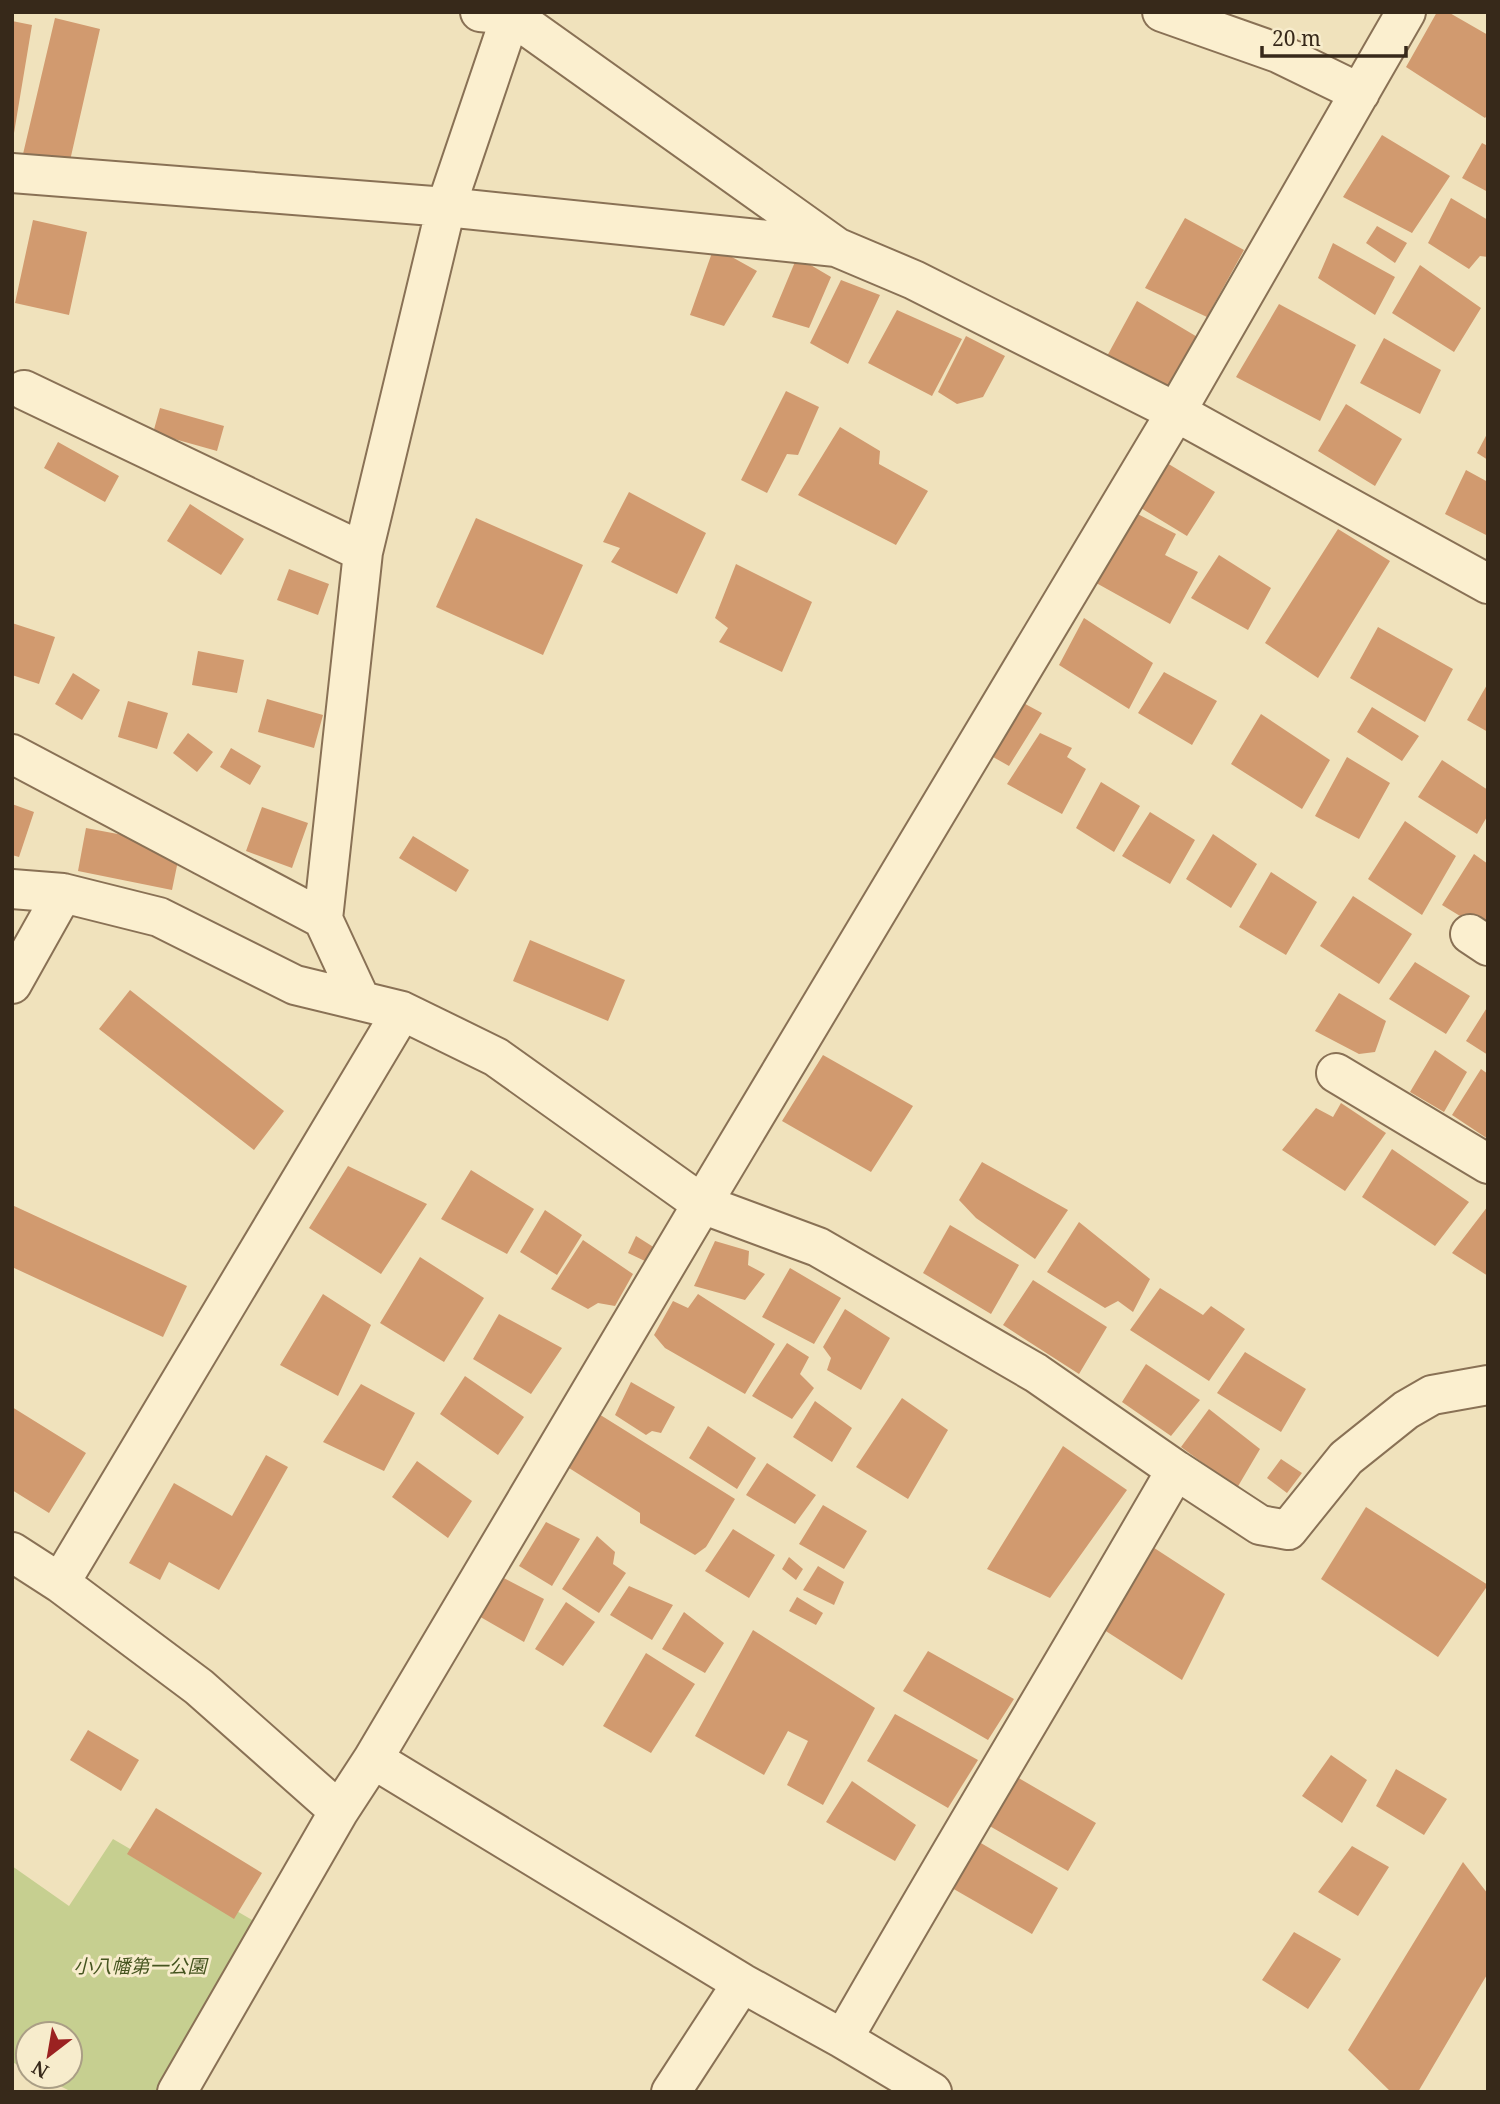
<svg xmlns="http://www.w3.org/2000/svg" width="1500" height="2104" viewBox="0 0 1500 2104" font-family="'Noto Serif','Noto Sans JP',serif">
<style>
.green{fill:#c6cf90}
.building{fill:#d19a6f}
.lines{fill:none;stroke-linecap:round;stroke-linejoin:round}
.minor-casing{stroke:#897155;stroke-width:42}
.minor{stroke:#fbefcf;stroke-width:38}
.labels{text-anchor:middle;stroke-width:6;stroke-linejoin:round;paint-order:stroke}
.park-label{font-size:19px;font-style:italic;fill:#465520;stroke:#f7eccc}
</style>
<rect width="100%" height="100%" fill="#f0e2bc"/>
<path class="green" d="M 113,1839 L 271,1931 L 174,2092 L 72,2092 L 40,2076 L 70,2076 L 70,2034 L 28,2034 L 28,2070 L 12,2062 L 12,1866 L 69,1906 Z"/>
<path class="building" d="M 1437,12 L 1448,12 L 1488,35 L 1488,114 L 1485,118 L 1406,67 Z
M 55,18 L 100,29 L 69,165 L 23,154 Z
M 12,21 L 32,25 L 14,133 L 12,133 Z
M 1382,135 L 1450,176 L 1412,233 L 1343,197 Z
M 1482,143 L 1488,146 L 1488,192 L 1462,178 Z
M 1451,198 L 1488,220 L 1488,257 L 1480,256 L 1469,269 L 1428,243 Z
M 1185,218 L 1244,250 L 1207,317 L 1145,288 Z
M 33,220 L 87,232 L 69,315 L 15,303 Z
M 1377,226 L 1407,243 L 1395,263 L 1366,243 Z
M 1333,243 L 1395,277 L 1375,315 L 1318,278 Z
M 714,247 L 757,271 L 724,326 L 690,315 Z
M 797,257 L 831,277 L 809,328 L 772,317 Z
M 1420,265 L 1481,308 L 1454,352 L 1392,313 Z
M 841,280 L 880,295 L 848,364 L 810,343 Z
M 1137,301 L 1199,338 L 1169,392 L 1106,358 Z
M 1279,304 L 1356,345 L 1320,421 L 1236,377 Z
M 897,310 L 962,339 L 932,396 L 868,363 Z
M 966,336 L 1005,356 L 983,397 L 957,404 L 938,392 Z
M 1384,338 L 1441,370 L 1420,414 L 1360,383 Z
M 786,391 L 819,407 L 798,455 L 787,454 L 767,493 L 741,480 Z
M 1346,404 L 1402,439 L 1375,486 L 1318,451 Z
M 160,408 L 224,426 L 217,451 L 153,433 Z
M 840,427 L 880,451 L 879,464 L 928,491 L 896,545 L 798,495 Z
M 1488,432 L 1488,460 L 1477,453 Z
M 58,442 L 119,476 L 105,502 L 44,468 Z
M 1157,457 L 1215,492 L 1187,536 L 1131,502 Z
M 1466,470 L 1488,482 L 1488,536 L 1445,514 Z
M 629,492 L 706,533 L 677,594 L 611,562 L 620,548 L 603,542 Z
M 190,504 L 244,539 L 221,575 L 167,541 Z
M 1132,511 L 1176,534 L 1165,555 L 1198,572 L 1170,624 L 1089,579 Z
M 476,518 L 583,565 L 543,655 L 436,607 Z
M 1338,529 L 1390,561 L 1318,678 L 1265,643 Z
M 1219,555 L 1271,588 L 1248,630 L 1191,598 Z
M 736,564 L 812,602 L 782,672 L 719,642 L 728,628 L 715,618 Z
M 289,569 L 329,584 L 318,615 L 277,600 Z
M 1084,618 L 1153,663 L 1129,709 L 1059,665 Z
M 12,623 L 55,637 L 39,684 L 12,675 Z
M 1378,627 L 1453,669 L 1425,722 L 1350,678 Z
M 198,651 L 244,660 L 237,693 L 192,685 Z
M 1164,672 L 1217,701 L 1192,745 L 1138,713 Z
M 73,673 L 100,690 L 82,720 L 55,704 Z
M 1488,683 L 1488,732 L 1467,720 Z
M 267,699 L 323,715 L 314,748 L 258,732 Z
M 1016,699 L 1042,713 L 1009,766 L 986,753 Z
M 128,701 L 168,713 L 157,749 L 118,737 Z
M 1372,707 L 1419,736 L 1402,761 L 1357,732 Z
M 1261,714 L 1330,760 L 1302,809 L 1231,764 Z
M 188,733 L 213,752 L 197,772 L 173,753 Z
M 1040,733 L 1072,748 L 1067,757 L 1086,769 L 1062,814 L 1007,784 Z
M 231,748 L 261,766 L 250,785 L 220,767 Z
M 1347,757 L 1390,783 L 1359,839 L 1315,816 Z
M 1442,760 L 1488,790 L 1488,815 L 1477,834 L 1418,797 Z
M 1101,782 L 1140,806 L 1114,852 L 1076,828 Z
M 12,804 L 34,812 L 19,857 L 12,855 Z
M 262,807 L 308,823 L 292,868 L 246,851 Z
M 1150,812 L 1195,840 L 1170,884 L 1122,856 Z
M 1405,821 L 1456,856 L 1422,915 L 1368,879 Z
M 86,828 L 181,846 L 172,890 L 78,871 Z
M 1213,834 L 1257,864 L 1231,908 L 1186,879 Z
M 413,836 L 469,870 L 456,892 L 399,858 Z
M 1474,854 L 1488,864 L 1488,933 L 1442,905 Z
M 1271,872 L 1317,902 L 1286,955 L 1239,927 Z
M 1353,896 L 1412,934 L 1379,984 L 1320,946 Z
M 530,940 L 625,980 L 608,1021 L 513,981 Z
M 1415,962 L 1470,996 L 1446,1034 L 1389,999 Z
M 130,990 L 284,1111 L 254,1150 L 99,1029 Z
M 1339,993 L 1386,1021 L 1375,1052 L 1359,1054 L 1315,1031 Z
M 1488,1006 L 1488,1055 L 1466,1041 Z
M 1435,1050 L 1467,1072 L 1444,1112 L 1410,1092 Z
M 823,1055 L 913,1106 L 871,1172 L 782,1121 Z
M 1481,1069 L 1488,1074 L 1488,1139 L 1452,1115 Z
M 1341,1103 L 1386,1133 L 1345,1191 L 1282,1150 L 1316,1108 L 1333,1117 Z
M 1392,1149 L 1469,1202 L 1435,1246 L 1362,1197 Z
M 982,1162 L 1068,1210 L 1035,1259 L 976,1218 L 959,1200 Z
M 348,1166 L 427,1204 L 381,1274 L 309,1228 Z
M 471,1170 L 534,1209 L 507,1254 L 441,1219 Z
M 12,1205 L 187,1286 L 163,1337 L 12,1267 Z
M 1488,1206 L 1488,1276 L 1452,1253 Z
M 545,1210 L 582,1235 L 557,1275 L 520,1252 Z
M 1079,1222 L 1150,1279 L 1133,1312 L 1118,1301 L 1105,1308 L 1047,1272 Z
M 950,1225 L 1019,1265 L 991,1314 L 923,1273 Z
M 636,1236 L 655,1248 L 647,1262 L 628,1253 Z
M 583,1240 L 633,1274 L 615,1306 L 598,1303 L 588,1309 L 551,1289 Z
M 715,1241 L 749,1251 L 748,1265 L 765,1274 L 745,1300 L 694,1286 Z
M 420,1257 L 484,1298 L 444,1362 L 380,1323 Z
M 790,1268 L 841,1298 L 814,1344 L 762,1317 Z
M 1033,1280 L 1107,1327 L 1079,1374 L 1003,1325 Z
M 1160,1288 L 1203,1315 L 1211,1306 L 1245,1329 L 1209,1381 L 1130,1330 Z
M 323,1294 L 371,1325 L 338,1396 L 280,1365 Z
M 698,1294 L 775,1344 L 745,1394 L 665,1348 L 654,1335 L 673,1301 L 688,1308 Z
M 845,1309 L 890,1338 L 861,1390 L 827,1370 L 831,1358 L 823,1347 Z
M 499,1314 L 562,1348 L 531,1394 L 473,1359 Z
M 787,1343 L 809,1357 L 800,1374 L 814,1388 L 792,1419 L 752,1396 Z
M 1245,1352 L 1306,1389 L 1281,1432 L 1217,1393 Z
M 1146,1364 L 1200,1400 L 1171,1436 L 1122,1402 Z
M 465,1376 L 524,1417 L 498,1455 L 440,1414 Z
M 631,1382 L 675,1407 L 661,1433 L 652,1431 L 646,1435 L 615,1415 Z
M 361,1384 L 415,1413 L 384,1471 L 323,1442 Z
M 902,1398 L 948,1430 L 908,1499 L 856,1467 Z
M 815,1401 L 852,1428 L 832,1462 L 793,1437 Z
M 586,1406 L 735,1499 L 706,1547 L 695,1555 L 640,1523 L 640,1513 L 558,1461 Z
M 12,1407 L 86,1453 L 49,1513 L 12,1490 Z
M 1209,1409 L 1260,1449 L 1237,1488 L 1181,1447 Z
M 708,1426 L 756,1458 L 737,1489 L 689,1458 Z
M 1063,1446 L 1127,1490 L 1050,1598 L 987,1569 Z
M 266,1455 L 288,1467 L 219,1590 L 169,1562 L 160,1580 L 129,1563 L 174,1483 L 232,1516 Z
M 1281,1459 L 1302,1473 L 1287,1493 L 1267,1478 Z
M 417,1461 L 472,1501 L 448,1538 L 392,1497 Z
M 767,1463 L 816,1495 L 795,1524 L 746,1495 Z
M 823,1505 L 867,1531 L 844,1569 L 799,1544 Z
M 1366,1507 L 1488,1585 L 1438,1657 L 1321,1579 Z
M 546,1522 L 580,1539 L 552,1586 L 519,1566 Z
M 733,1529 L 775,1555 L 749,1598 L 705,1571 Z
M 597,1536 L 615,1552 L 613,1564 L 626,1573 L 599,1613 L 562,1589 Z
M 1145,1542 L 1225,1594 L 1182,1680 L 1098,1626 Z
M 789,1557 L 803,1569 L 796,1580 L 782,1569 Z
M 818,1566 L 844,1582 L 834,1605 L 803,1590 Z
M 490,1571 L 544,1599 L 524,1642 L 470,1611 Z
M 629,1586 L 673,1605 L 652,1640 L 610,1615 Z
M 797,1597 L 823,1613 L 816,1625 L 789,1611 Z
M 566,1602 L 595,1622 L 563,1666 L 535,1649 Z
M 684,1612 L 724,1643 L 705,1673 L 662,1649 Z
M 753,1630 L 875,1708 L 823,1805 L 787,1785 L 808,1741 L 788,1731 L 764,1775 L 695,1736 Z
M 928,1651 L 1014,1699 L 988,1740 L 903,1691 Z
M 646,1653 L 695,1684 L 651,1753 L 603,1726 Z
M 895,1714 L 978,1760 L 948,1808 L 867,1761 Z
M 88,1730 L 139,1760 L 121,1791 L 70,1760 Z
M 1331,1755 L 1367,1780 L 1342,1823 L 1302,1796 Z
M 1396,1769 L 1447,1799 L 1424,1835 L 1376,1806 Z
M 1010,1773 L 1096,1823 L 1068,1871 L 979,1820 Z
M 852,1781 L 916,1825 L 895,1861 L 826,1822 Z
M 156,1808 L 262,1873 L 234,1919 L 127,1854 Z
M 974,1839 L 1058,1888 L 1032,1934 L 945,1884 Z
M 1352,1846 L 1389,1867 L 1358,1916 L 1318,1892 Z
M 1463,1862 L 1488,1894 L 1488,1973 L 1418,2092 L 1391,2092 L 1348,2050 Z
M 1294,1932 L 1341,1959 L 1308,2009 L 1262,1980 Z"/>
<g class="lines">
<g class="minor-casing">
<path id="minor" d="M 480,12 L 511,15 L 835,246
M 1162,12 L 1278,53 L 1360,93
M 12,173 L 446,207 L 836,247 L 914,280 L 1176,412 L 1488,584
M 24,390 L 363,552
M 12,754 L 323,919 L 363,552 L 446,207 L 511,15 L 510,12
M 12,889 L 63,893
M 323,919 L 361,1001
M 1470,934 L 1488,946
M 12,984 L 63,893 L 159,917 L 295,985 L 402,1011 L 496,1057 L 702,1204 L 818,1247 L 1036,1373 L 1176,1470 L 1260,1525 L 1288,1530 L 1346,1458 L 1406,1410 L 1432,1395 L 1488,1385
M 1336,1073 L 1488,1164
M 12,1552 L 60,1583 L 199,1687 L 339,1811
M 60,1583 L 402,1011
M 373,1759 L 742,1983 L 843,2039 L 932,2092
M 843,2039 C 952,1848 1066,1661 1176,1470
M 177,2092 L 339,1811 L 373,1759 L 702,1204 L 1176,412 L 1406,12
M 671,2092 L 742,1983"/>
</g>
<use href="#minor" class="minor"/>
</g>
<g class="labels">
<g class="park-label">
<text x="140" y="1973">小八幡第一公園</text>
</g>
</g>
<rect width="1500" height="2104" fill="none" stroke="#37291a" stroke-width="28"/>
<g transform="translate(49 2055) rotate(211)"><circle r="33" fill="#f7eccc" stroke="#aa9e85" stroke-width="2"/>
<path d="M0-5L12 26L0 18L-12 26Z" fill="#9b2221"/>
<text y="-10" font-size="19" font-weight="bold" text-anchor="middle" fill="#37291a">N</text>
</g>
<path d="M1262 46v10h144v-10" fill="none" stroke="#37291a" stroke-width="3.5"/>
<text x="1272" y="46" font-size="21" fill="#37291a" stroke="#f7eccc" stroke-width="5" paint-order="stroke">20 m</text>
</svg>
